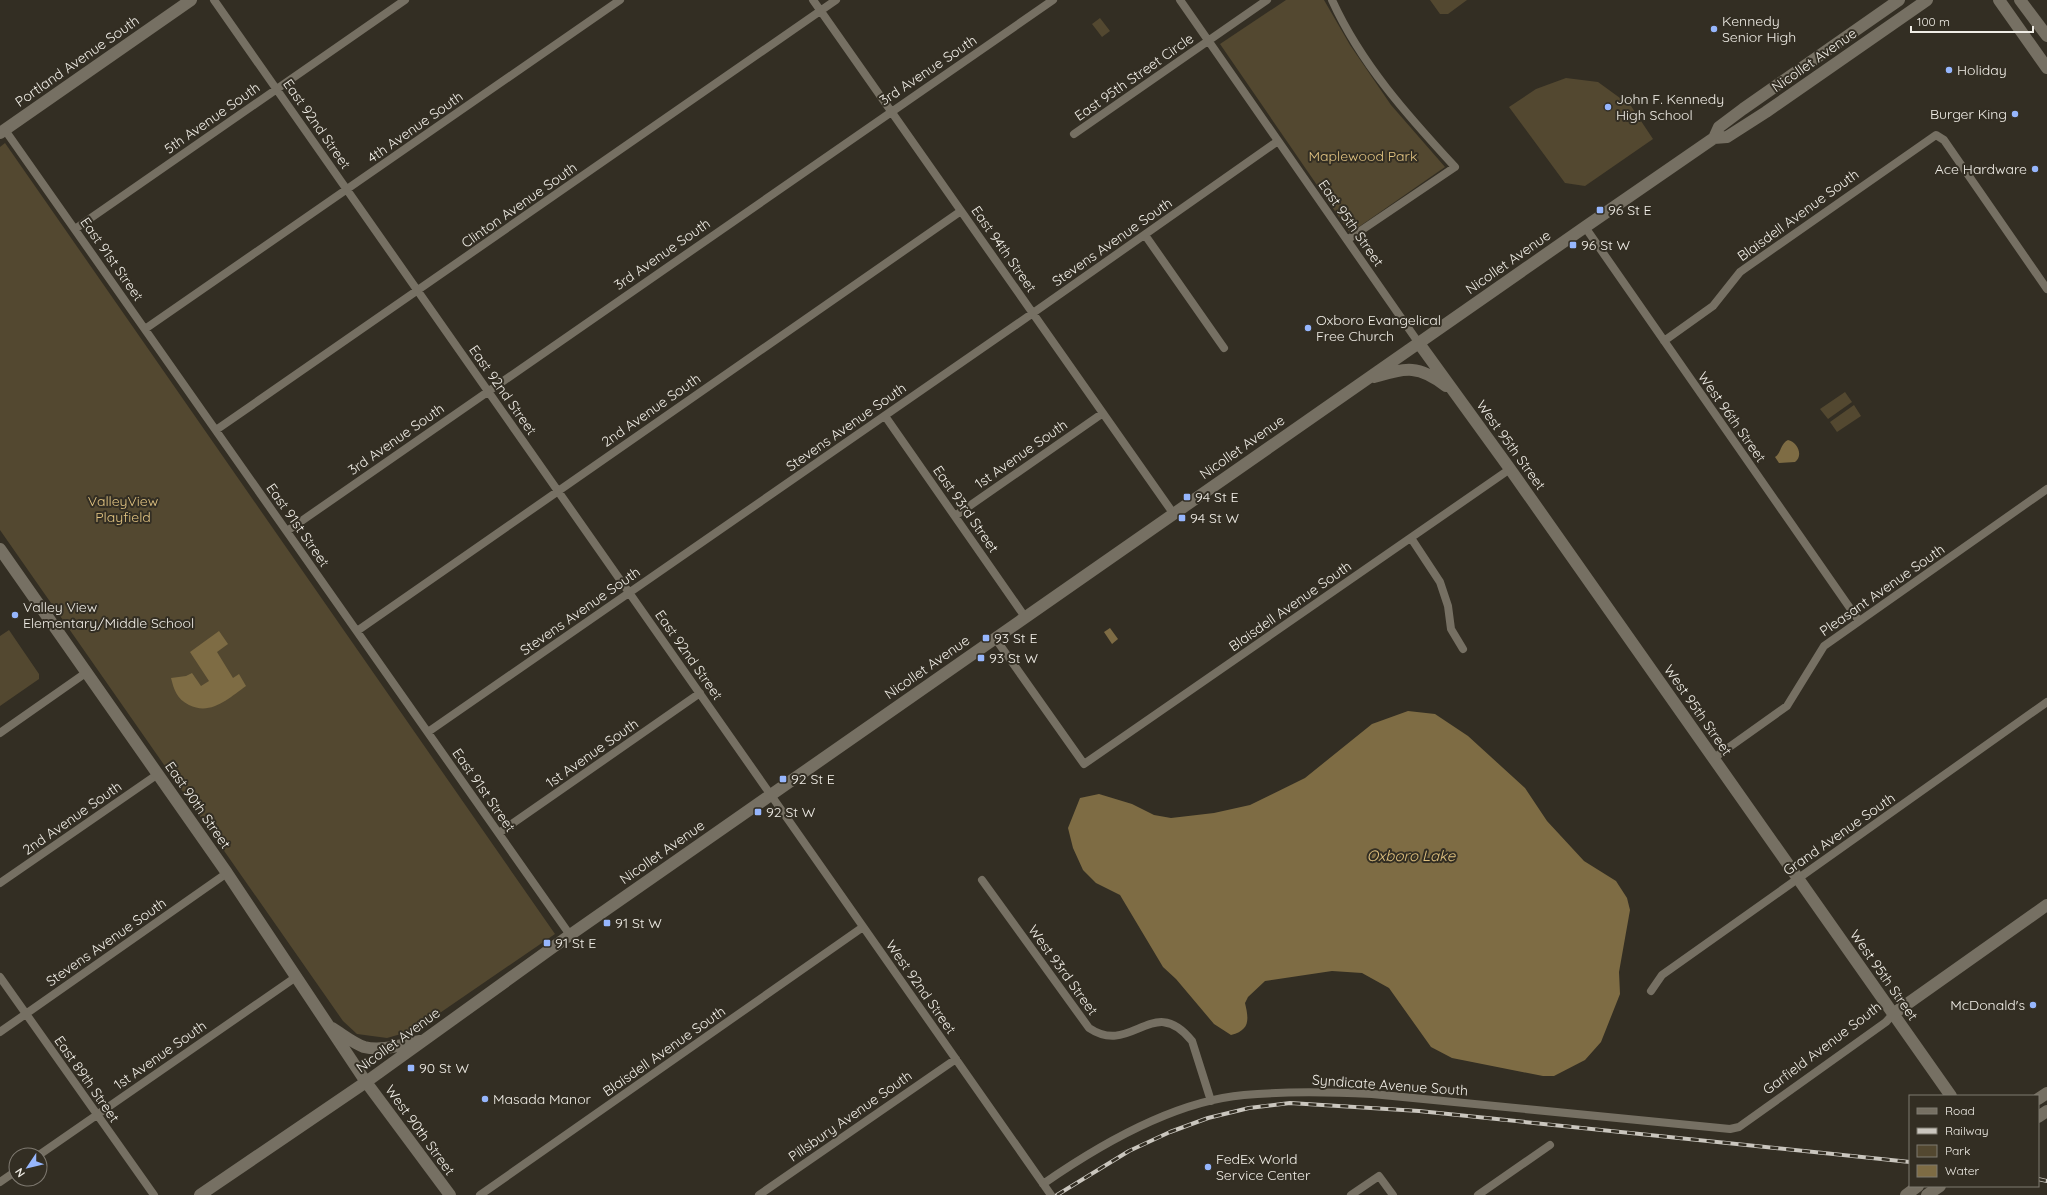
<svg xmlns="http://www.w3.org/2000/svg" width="2047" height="1195" viewBox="0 0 2047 1195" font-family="Quicksand,sans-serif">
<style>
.green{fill:#534830}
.water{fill:#7e6c44}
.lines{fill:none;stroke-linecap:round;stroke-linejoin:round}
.street{stroke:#767063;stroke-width:8}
.secondary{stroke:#767063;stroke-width:12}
.rail-casing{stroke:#cac6be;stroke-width:4}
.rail{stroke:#332e23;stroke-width:2.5;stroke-dasharray:8;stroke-linecap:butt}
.poi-dot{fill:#96b6fd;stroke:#332e23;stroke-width:1.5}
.labels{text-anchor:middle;stroke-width:4;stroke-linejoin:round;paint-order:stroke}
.poi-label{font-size:14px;fill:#f0ede6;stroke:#332e23;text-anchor:start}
.street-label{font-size:14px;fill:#f0ede6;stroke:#332e23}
.park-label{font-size:14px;fill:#e3c583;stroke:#332e23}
.water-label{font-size:15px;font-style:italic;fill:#dfc17f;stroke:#332e23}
</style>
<rect width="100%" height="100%" fill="#332e23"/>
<path class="green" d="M 1286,0 L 1324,0 L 1350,45 L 1391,105 L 1445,167 L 1350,233 L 1220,44 Z
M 1430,0 L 1467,0 L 1448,14 L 1440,14 Z
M 1100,18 L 1110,31 L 1102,37 L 1092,24 Z
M 1566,78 L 1598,82 L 1631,106 L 1653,139 L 1585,186 L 1565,183 L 1509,107 L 1536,89 Z
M 5,143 L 555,934 L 415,1030 L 387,1038 L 357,1034 L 343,1021 L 0,530 L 0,147 Z
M 1845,392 L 1852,402 L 1828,419 L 1820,409 Z
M 1854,405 L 1861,416 L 1837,432 L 1830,422 Z
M 9,630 L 39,674 L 39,679 L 0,706 L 0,636 Z"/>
<path class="water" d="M 1788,440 C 1797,442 1804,455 1795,462 L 1779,463 L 1775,457 C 1782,452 1780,444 1788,440 Z
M 1110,628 L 1118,639 L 1112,644 L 1104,632 Z
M 219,631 L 228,644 L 217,652 L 233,678 L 239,674 L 246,686 C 229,698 211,716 189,705 C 177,699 174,690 171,678 L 186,676 L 192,673 L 201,686 L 209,681 L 190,652 Z
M 1408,711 L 1435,714 L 1468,736 L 1525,788 L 1547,821 L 1584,861 L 1616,881 L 1627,898 L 1630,910 L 1619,972 L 1620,994 L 1601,1042 L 1585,1060 L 1554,1076 L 1543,1076 L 1452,1058 L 1431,1047 L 1389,988 L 1362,973 L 1332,971 L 1265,981 L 1248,997 L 1245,1003 C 1249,1020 1250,1030 1231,1035 L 1214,1024 L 1176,979 L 1163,967 L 1120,895 L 1096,883 L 1083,870 L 1073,848 L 1068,828 L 1080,798 L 1099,794 L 1132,804 L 1154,815 L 1171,818 L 1214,813 L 1250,805 L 1305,778 L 1372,724 Z"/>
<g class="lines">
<path class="street" d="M 214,0 L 1051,1195
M 813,0 L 1173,513
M 1180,0 L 1418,342
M 1332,0 C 1361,64 1408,116 1455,167 L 1347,240
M 5,130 L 570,935
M 1074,134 L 1267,0
M 1585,227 L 1859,621
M 75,229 L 405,0
M 1145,235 L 1224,348
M 145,329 L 620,0
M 1664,341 L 1713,306 L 1740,272 L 1747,267 L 1936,135 L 1944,140 L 2047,289
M 885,416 L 1025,617
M 216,430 L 836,0
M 955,516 L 1103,413
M 287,531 L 1053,0
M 1411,538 L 1440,582 L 1448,606 L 1451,629 L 1463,649
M 357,631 L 961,211
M 995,638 L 1084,764 L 1510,469
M 428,732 L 1033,313 L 1278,141
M 0,733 L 87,672
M 1714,758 L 1787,706 L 1824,646 L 2047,489
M 499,833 L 700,693
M 982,880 L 1089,1028 C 1132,1057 1153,992 1192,1041 L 1211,1101
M 0,883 L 158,774
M 0,977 L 154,1195
M 1651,991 L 1662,975 L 2047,702
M 0,1032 L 227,873
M 39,1155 L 296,977
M 0,1182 L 16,1171
M 1043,1184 C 1099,1145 1175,1101 1244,1095 C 1287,1091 1330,1092 1372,1094 L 1730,1129 L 1739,1127 L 1886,1022 L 1893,1014
M 480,1195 L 863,927
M 759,1195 L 956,1059
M 1351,1195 L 1379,1176 L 1393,1195
M 1478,1195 L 1550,1145"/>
<path class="secondary" d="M 1999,0 L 2047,68
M 2020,0 L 2047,36
M 0,133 L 191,0
M 1714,138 L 1719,127 L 1743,109 L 1899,0
M 1418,342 L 1510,469 L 1951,1096
M 1374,377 C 1406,368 1418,364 1446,386
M 0,549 L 227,873 L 366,1082 L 450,1195
M 1893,1014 L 2047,905
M 332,1028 C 342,1034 353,1043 364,1047 C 382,1052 403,1044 420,1041
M 2038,1099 L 2047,1093
M 2038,1117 L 2047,1111
M 200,1195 L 366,1082 L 570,935 L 1585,227 L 1714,138 L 1727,137 L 1766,112 L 1927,0
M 1906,1195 L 1918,1186
M 1927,1195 L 1940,1186"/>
<g class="rail-casing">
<path id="rail" d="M 2038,1179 L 2047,1181
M 1057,1195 L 1129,1151 L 1170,1132 L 1208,1118 L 1249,1108 L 1290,1103 L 1419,1111 L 1910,1162"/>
</g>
<use href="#rail" class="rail"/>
</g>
<g class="poi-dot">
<circle cx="1714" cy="29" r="4"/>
<circle cx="1949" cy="70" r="4"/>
<circle cx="1608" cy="107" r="4"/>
<circle cx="2015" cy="114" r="4"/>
<circle cx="2035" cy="169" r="4"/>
<rect x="1596" y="206" width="8" height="8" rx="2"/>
<rect x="1569" y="241" width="8" height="8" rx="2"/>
<circle cx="1308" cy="328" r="4"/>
<rect x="1183" y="493" width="8" height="8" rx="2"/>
<rect x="1178" y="514" width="8" height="8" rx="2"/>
<circle cx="15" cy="615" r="4"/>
<rect x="982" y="634" width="8" height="8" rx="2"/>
<rect x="977" y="654" width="8" height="8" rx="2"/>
<rect x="779" y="775" width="8" height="8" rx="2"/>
<rect x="754" y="808" width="8" height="8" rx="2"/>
<rect x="603" y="919" width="8" height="8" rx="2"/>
<rect x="543" y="939" width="8" height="8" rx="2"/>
<circle cx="2033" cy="1005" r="4"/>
<rect x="407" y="1064" width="8" height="8" rx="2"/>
<circle cx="485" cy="1099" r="4"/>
<circle cx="1208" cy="1167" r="4"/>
</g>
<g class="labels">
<g class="poi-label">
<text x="1722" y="26">Kennedy<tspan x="1722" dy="16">Senior High</tspan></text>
<text x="1957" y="75">Holiday</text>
<text x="1616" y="104">John F. Kennedy<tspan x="1616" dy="16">High School</tspan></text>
<text x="2007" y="119" text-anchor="end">Burger King</text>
<text x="2027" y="174" text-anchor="end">Ace Hardware</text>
<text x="1608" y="215">96 St E</text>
<text x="1581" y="250">96 St W</text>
<text x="1316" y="325">Oxboro Evangelical<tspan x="1316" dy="16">Free Church</tspan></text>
<text x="1195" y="502">94 St E</text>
<text x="1190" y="523">94 St W</text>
<text x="23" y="612">Valley View<tspan x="23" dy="16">Elementary/Middle School</tspan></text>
<text x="994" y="643">93 St E</text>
<text x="989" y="663">93 St W</text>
<text x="791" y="784">92 St E</text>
<text x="766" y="817">92 St W</text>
<text x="615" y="928">91 St W</text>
<text x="555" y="948">91 St E</text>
<text x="2025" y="1010" text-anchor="end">McDonald's</text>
<text x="419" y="1073">90 St W</text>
<text x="493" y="1104">Masada Manor</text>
<text x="1216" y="1164">FedEx World<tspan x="1216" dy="16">Service Center</tspan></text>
</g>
<g class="street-label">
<text transform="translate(1814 60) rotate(-35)" y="5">Nicollet Avenue</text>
<text transform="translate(77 61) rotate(-35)" y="5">Portland Avenue South</text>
<text transform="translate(928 70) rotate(-34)" y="5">3rd Avenue South</text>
<text transform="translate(1134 77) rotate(-35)" y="5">East 95th Street Circle</text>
<text transform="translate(212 118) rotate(-35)" y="5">5th Avenue South</text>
<text transform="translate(317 124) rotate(55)" y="5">East 92nd Street</text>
<text transform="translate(415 127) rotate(-35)" y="5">4th Avenue South</text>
<text transform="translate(519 205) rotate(-35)" y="5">Clinton Avenue South</text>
<text transform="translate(1798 215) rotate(-36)" y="5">Blaisdell Avenue South</text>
<text transform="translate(1351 223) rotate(55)" y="5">East 95th Street</text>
<text transform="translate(1112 242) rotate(-35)" y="5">Stevens Avenue South</text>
<text transform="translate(1004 249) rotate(55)" y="5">East 94th Street</text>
<text transform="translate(662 254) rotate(-35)" y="5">3rd Avenue South</text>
<text transform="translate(112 259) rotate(55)" y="5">East 91st Street</text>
<text transform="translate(1508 262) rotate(-35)" y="5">Nicollet Avenue</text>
<text transform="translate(503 390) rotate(55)" y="5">East 92nd Street</text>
<text transform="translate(651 410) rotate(-35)" y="5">2nd Avenue South</text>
<text transform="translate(1732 417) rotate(55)" y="5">West 96th Street</text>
<text transform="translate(846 427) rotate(-35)" y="5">Stevens Avenue South</text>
<text transform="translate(396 439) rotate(-35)" y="5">3rd Avenue South</text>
<text transform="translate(1511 445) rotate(54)" y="5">West 95th Street</text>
<text transform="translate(1242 447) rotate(-35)" y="5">Nicollet Avenue</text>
<text transform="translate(1021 454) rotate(-35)" y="5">1st Avenue South</text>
<text transform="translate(966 509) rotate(55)" y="5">East 93rd Street</text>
<text transform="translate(298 525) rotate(55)" y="5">East 91st Street</text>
<text transform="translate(1882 590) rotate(-35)" y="5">Pleasant Avenue South</text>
<text transform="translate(1290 606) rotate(-35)" y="5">Blaisdell Avenue South</text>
<text transform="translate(580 611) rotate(-35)" y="5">Stevens Avenue South</text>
<text transform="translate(689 655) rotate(55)" y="5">East 92nd Street</text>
<text transform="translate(927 667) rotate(-35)" y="5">Nicollet Avenue</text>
<text transform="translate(1698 710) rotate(55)" y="5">West 95th Street</text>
<text transform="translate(592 753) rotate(-35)" y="5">1st Avenue South</text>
<text transform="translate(484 790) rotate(55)" y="5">East 91st Street</text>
<text transform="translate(198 805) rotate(55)" y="5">East 90th Street</text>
<text transform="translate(72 818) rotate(-35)" y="5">2nd Avenue South</text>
<text transform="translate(1839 834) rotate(-35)" y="5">Grand Avenue South</text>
<text transform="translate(662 852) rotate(-35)" y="5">Nicollet Avenue</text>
<text transform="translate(106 942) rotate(-35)" y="5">Stevens Avenue South</text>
<text transform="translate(1063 970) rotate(54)" y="5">West 93rd Street</text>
<text transform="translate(1884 975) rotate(55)" y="5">West 95th Street</text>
<text transform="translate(921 987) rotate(55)" y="5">West 92nd Street</text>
<text transform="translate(398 1040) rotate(-36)" y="5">Nicollet Avenue</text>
<text transform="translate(1822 1048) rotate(-37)" y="5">Garfield Avenue South</text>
<text transform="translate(664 1051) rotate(-35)" y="5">Blaisdell Avenue South</text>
<text transform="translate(160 1055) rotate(-35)" y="5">1st Avenue South</text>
<text transform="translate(87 1079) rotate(55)" y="5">East 89th Street</text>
<text transform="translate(1390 1085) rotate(4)" y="5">Syndicate Avenue South</text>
<text transform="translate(850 1116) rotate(-35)" y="5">Pillsbury Avenue South</text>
<text transform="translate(420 1130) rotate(54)" y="5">West 90th Street</text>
</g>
<g class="park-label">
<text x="1363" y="161">Maplewood Park</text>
<text x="123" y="506">ValleyView<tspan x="123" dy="16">Playfield</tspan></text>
</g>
<g class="water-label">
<text x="1411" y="861">Oxboro Lake</text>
</g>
</g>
<rect x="1909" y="1095" width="130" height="92" fill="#332e23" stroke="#7f7a71"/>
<rect x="1917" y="1108" width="20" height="6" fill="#767063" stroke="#7f7a71"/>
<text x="1945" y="1115" font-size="12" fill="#f0ede6">Road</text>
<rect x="1917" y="1128" width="20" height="6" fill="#cac6be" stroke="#7f7a71"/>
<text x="1945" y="1135" font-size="12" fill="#f0ede6">Railway</text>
<rect x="1917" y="1145" width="20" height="12" fill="#534830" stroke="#7f7a71"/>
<text x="1945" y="1155" font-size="12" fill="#f0ede6">Park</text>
<rect x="1917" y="1165" width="20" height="12" fill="#7e6c44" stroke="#7f7a71"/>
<text x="1945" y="1175" font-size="12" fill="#f0ede6">Water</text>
<g transform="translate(28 1167) rotate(235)"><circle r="19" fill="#332e23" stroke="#7f7a71"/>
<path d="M0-3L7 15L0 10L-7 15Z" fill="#96b6fd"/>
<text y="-6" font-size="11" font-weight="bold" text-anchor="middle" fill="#f0ede6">N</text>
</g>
<path d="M1911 26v6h122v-6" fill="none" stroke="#f0ede6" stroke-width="2"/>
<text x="1917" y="26" font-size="12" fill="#f0ede6" stroke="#332e23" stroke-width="3" paint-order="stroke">100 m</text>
</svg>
